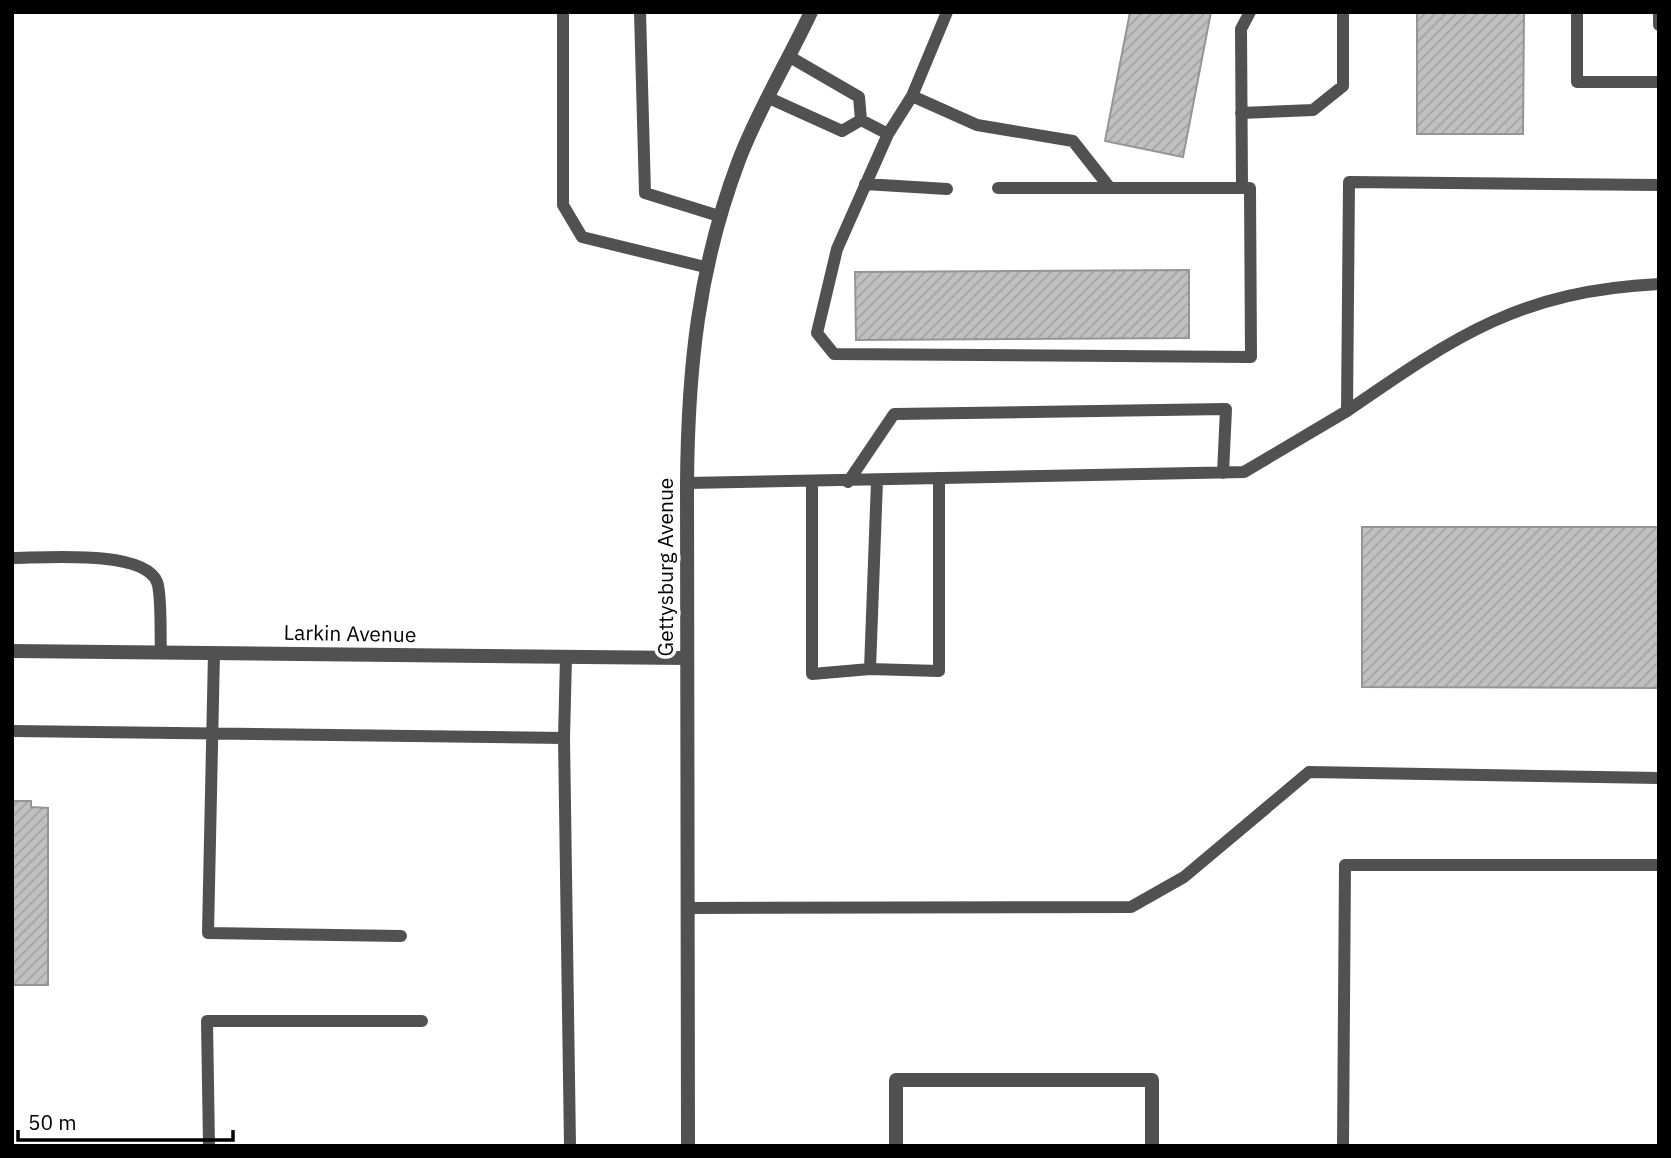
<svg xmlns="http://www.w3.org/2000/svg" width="1671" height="1158" viewBox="0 0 1671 1158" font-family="'IBM Plex Sans',sans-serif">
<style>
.building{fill:url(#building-hatch);stroke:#959595;stroke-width:2}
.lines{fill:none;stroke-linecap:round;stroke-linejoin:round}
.service{stroke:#515151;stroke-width:12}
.minor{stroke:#515151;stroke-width:14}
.tertiary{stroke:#515151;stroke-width:14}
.labels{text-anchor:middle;stroke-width:7;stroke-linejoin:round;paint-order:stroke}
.street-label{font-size:21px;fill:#000;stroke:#fff}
</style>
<defs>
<pattern id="building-hatch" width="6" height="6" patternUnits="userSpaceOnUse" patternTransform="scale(1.75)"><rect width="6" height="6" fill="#c0c0c0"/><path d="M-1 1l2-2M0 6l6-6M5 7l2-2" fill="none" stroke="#a3a3a3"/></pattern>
</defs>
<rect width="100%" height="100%" fill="#fff"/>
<path class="building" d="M 1130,12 L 1211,12 L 1183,157 L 1105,141 Z
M 1417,12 L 1524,12 L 1523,134 L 1417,134 Z
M 1189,270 L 1189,338 L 856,340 L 855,272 Z
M 1362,527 L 1659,527 L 1659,688 L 1362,687 Z
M 12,801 L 31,801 L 31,807 L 48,808 L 48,985 L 12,985 Z"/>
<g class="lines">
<path class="service" d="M 563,12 L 563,205 L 582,237 L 705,267
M 640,12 L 645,193 L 719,216
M 1577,12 L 1577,82 L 1659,82
M 1659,12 L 1659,25
M 790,57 L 859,97 L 861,120
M 912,96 L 947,12
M 769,98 L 842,131 L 861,120
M 1241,113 L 1313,110 L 1343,86 L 1343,12
M 861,120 L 888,134 L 837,249 L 817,333 L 834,354 L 1251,357 L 1250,188 L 998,188
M 888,134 L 912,96 L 977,125 L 1073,141 L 1110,188
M 865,184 L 947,189
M 1242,188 L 1241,29 L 1250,12
M 1347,411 C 1457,335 1521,291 1659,284
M 877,481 L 870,669 L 939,671 L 939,480
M 848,482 L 894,414 L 1226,409 L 1223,473
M 687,483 L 1244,472 L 1347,411 L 1349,182 L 1659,185
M 812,483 L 812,674 L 870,669
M 12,558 C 43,558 144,549 157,582 C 162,594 160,638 161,653
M 214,653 L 208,933 L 401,936
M 12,731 L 564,738 L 570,1146
M 564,738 L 566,657
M 690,908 L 1131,907 L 1184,877 L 1309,772 L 1659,778
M 209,1146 L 207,1021 L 422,1021
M 1343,1146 L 1345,865 L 1659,865"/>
<path class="minor" d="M 12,651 L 687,658
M 896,1146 L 896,1080 L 1152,1080 L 1152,1146"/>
<path class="tertiary" d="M 688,1146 L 687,483 C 688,369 698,268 739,160 C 758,110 788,61 811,12"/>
</g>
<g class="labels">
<g class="street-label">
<text transform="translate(666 567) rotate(-90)" y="7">Gettysburg Avenue</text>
<text transform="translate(350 634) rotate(1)" y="7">Larkin Avenue</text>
</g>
</g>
<rect width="1671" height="1158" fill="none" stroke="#000000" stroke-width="28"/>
<path d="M18 1130v10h215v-10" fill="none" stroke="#000000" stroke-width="3.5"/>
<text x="28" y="1130" font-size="21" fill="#000000" stroke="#ffffff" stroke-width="5" paint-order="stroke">50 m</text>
</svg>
